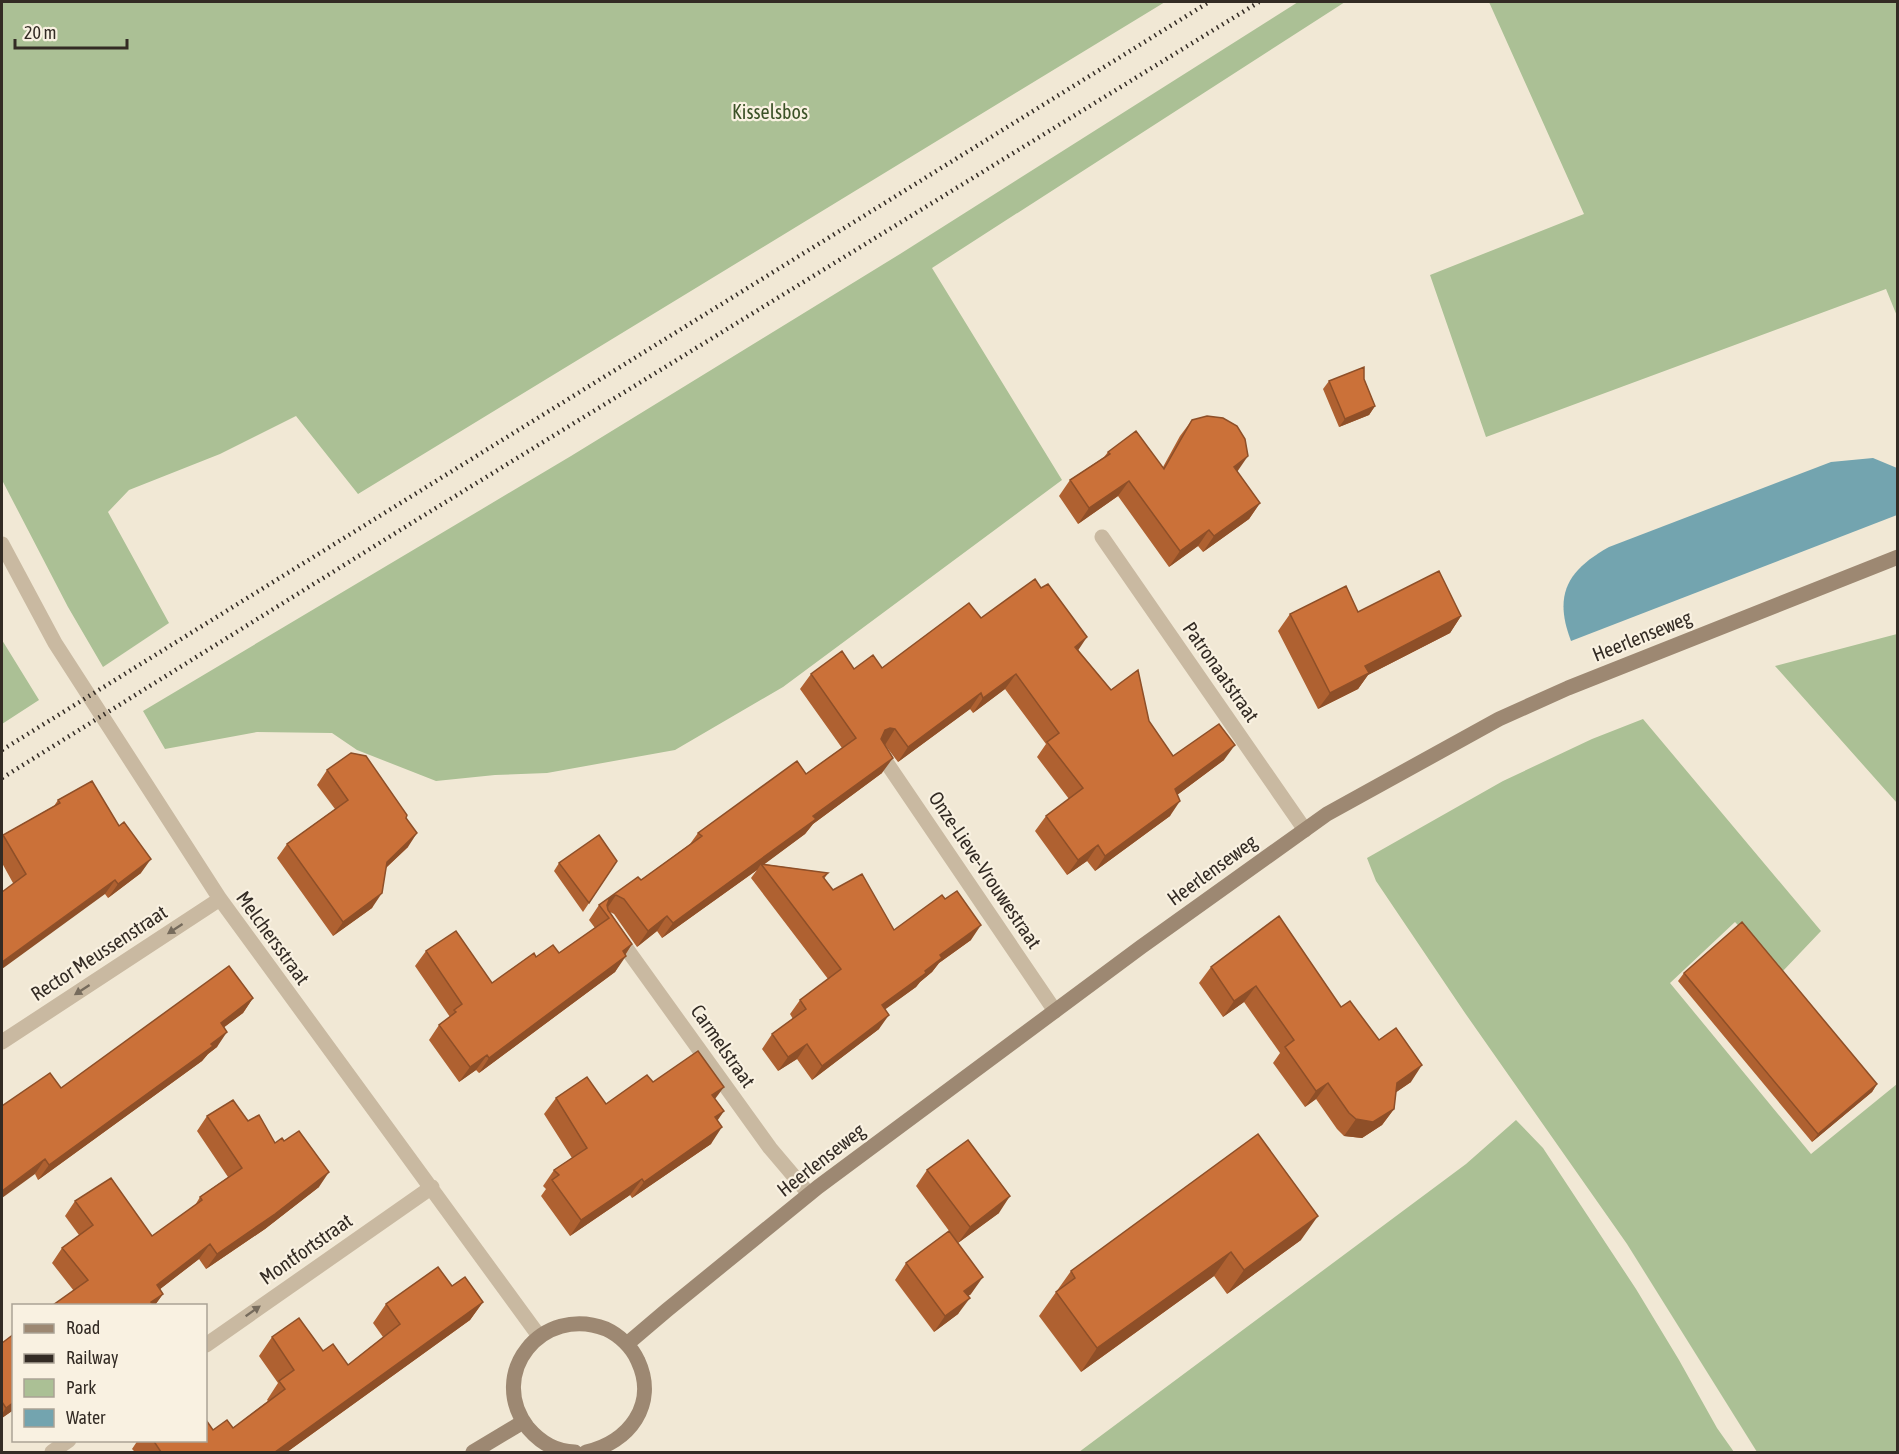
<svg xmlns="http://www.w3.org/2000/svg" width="1899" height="1454" viewBox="0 0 1899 1454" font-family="'Asap Condensed',sans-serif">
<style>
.green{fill:#abc095}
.water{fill:#73a4af}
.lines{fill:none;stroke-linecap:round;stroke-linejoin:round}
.street{stroke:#c9b9a1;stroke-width:15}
.secondary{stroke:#9d8872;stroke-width:15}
.rail{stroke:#332b24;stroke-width:4.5;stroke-dasharray:1.5 4.5;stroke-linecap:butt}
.wall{fill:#af6131}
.shaded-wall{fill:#8e4f28}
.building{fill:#cb7139;stroke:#8e4f28;stroke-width:1.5}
.oneway{fill:#766b5c}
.labels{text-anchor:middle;stroke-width:4.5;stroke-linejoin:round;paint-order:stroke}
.park-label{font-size:20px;fill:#3c5227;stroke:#f9f1e1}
.street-label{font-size:20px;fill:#332b24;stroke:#f9f1e1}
</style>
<rect width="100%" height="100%" fill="#f1e8d5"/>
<path class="green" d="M 2,2 L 1165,2 L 358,494 L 296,416 L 220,454 L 129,490 L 108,512 L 169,623 L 103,667 L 68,607 L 2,480 Z
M 1298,2 L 1345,2 L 932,268 L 1062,480 L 783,687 L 675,750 L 547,773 L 495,775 L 436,781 L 357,750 L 332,733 L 257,732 L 165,749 L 143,711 L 571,456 L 900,254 Z
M 1489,2 L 1897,2 L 1897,316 L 1886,289 L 1486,437 L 1430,275 L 1584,214 Z
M 1897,634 L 1898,634 L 1897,803 L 1775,666 Z
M 2,640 L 39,700 L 2,724 Z
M 1643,719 L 1821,931 L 1782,972 L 1735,922 L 1670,983 L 1811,1154 L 1897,1084 L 1897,1452 L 1757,1452 L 1627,1244 L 1465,1013 L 1376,881 L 1367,858 L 1503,781 L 1592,739 Z
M 1516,1120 L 1543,1148 L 1636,1289 L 1679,1360 L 1717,1428 L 1734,1452 L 1079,1452 L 1466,1164 Z"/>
<path class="water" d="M 1873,458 L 1897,468 L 1897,515 L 1571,641 C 1553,594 1568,570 1609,547 L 1831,462 Z"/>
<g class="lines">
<path class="street" d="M 1102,537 L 1305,830
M 2,544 L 55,643 L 220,899 L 539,1336
M 880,753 L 1055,1011
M 616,934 L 770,1148 L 809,1194
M 2,1042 L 220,899
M 206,1345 L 432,1187
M 52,1452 L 69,1440"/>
<path class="secondary" d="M 627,1344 L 667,1310 L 818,1187 L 1141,947 L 1327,814 L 1499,719 L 1568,688 L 1898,557
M 473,1452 L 523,1422
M 575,1452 C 556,1452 540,1442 528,1428 C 486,1374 542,1304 606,1329 C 619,1335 632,1347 638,1361 C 658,1404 629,1443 586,1452"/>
<path class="rail" d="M 2,750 L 1209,2
M 2,778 L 418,519 L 1259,2"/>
</g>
<path class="wall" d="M 1364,379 L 1375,406 L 1369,415 L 1339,427 L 1323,389 L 1329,381 Z
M 1192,420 L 1237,472 L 1260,503 L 1249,519 L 1203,552 L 1198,546 L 1169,567 L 1118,496 L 1078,524 L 1059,496 L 1070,480 L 1104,457 L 1108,452 L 1163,467 L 1180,436 Z
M 1358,612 L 1461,616 L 1450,633 L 1368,675 L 1358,689 L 1318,709 L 1278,631 L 1290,614 Z
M 981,618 L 1078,650 L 1111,690 L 1149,721 L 1173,756 L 1224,760 L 1177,795 L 1170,816 L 1095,871 L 1087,861 L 1067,875 L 1035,831 L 1046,816 L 1069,799 L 1037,757 L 1046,744 L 1005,689 L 973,713 L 970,709 L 898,762 L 885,745 L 882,773 L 813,824 L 805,834 L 764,864 L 828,873 L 824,879 L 833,890 L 894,930 L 971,940 L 939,963 L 932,972 L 920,982 L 916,987 L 885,1009 L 879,1029 L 812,1080 L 797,1059 L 778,1071 L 762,1049 L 772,1034 L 793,1019 L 790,1014 L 800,1000 L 828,979 L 751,878 L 757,870 L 662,938 L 657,931 L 637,947 L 614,914 L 610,912 L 632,944 L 615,972 L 479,1073 L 476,1070 L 459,1082 L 429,1040 L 439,1025 L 450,1017 L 415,966 L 426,951 L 492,983 L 536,957 L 559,953 L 595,928 L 589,920 L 599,905 L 641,880 L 690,844 L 698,833 L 806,774 L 842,748 L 800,689 L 811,674 L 854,669 L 882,668 Z
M 327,770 L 406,818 L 408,847 L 386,868 L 372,908 L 333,936 L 277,858 L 287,844 L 335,809 L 317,785 Z
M 58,800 L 141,873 L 108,898 L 105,894 L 13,883 L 2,863 L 2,836 L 3,835 L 54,806 Z
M 617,861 L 583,912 L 554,871 L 559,863 Z
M 1211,967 L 1341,1007 L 1411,1082 L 1396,1092 L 1394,1109 L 1382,1125 L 1362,1138 L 1344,1136 L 1337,1129 L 1316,1099 L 1305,1107 L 1273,1063 L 1280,1053 L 1244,1002 L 1223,1017 L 1199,983 Z
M 1684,973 L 1877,1084 L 1872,1092 L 1812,1142 L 1678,981 Z
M 253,998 L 243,1013 L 224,1027 L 217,1047 L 208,1054 L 202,1061 L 38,1180 L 35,1174 L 61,1088 Z
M 653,1082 L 715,1099 L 724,1111 L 717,1120 L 711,1144 L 632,1198 L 630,1195 L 570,1236 L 541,1196 L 546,1189 L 543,1186 L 554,1170 L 572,1158 L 544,1114 L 556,1098 L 606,1104 Z
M 207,1116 L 248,1121 L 275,1143 L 319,1187 L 265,1229 L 206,1269 L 199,1259 L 160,1289 L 163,1294 L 155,1305 L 53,1305 L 74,1291 L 52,1263 L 62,1248 L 79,1235 L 65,1216 L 75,1201 L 152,1236 L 194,1207 L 200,1197 L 228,1177 L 197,1131 Z
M 927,1170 L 999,1213 L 958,1243 L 916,1186 Z
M 1301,1240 L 1227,1294 L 1214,1276 L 1081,1372 L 1039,1316 L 1071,1271 Z
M 906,1263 L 971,1294 L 968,1296 L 958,1314 L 934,1332 L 895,1280 Z
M 452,1286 L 483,1302 L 470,1320 L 287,1452 L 135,1452 L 132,1449 L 138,1440 L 206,1440 L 213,1430 L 233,1428 L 268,1401 L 267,1400 L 278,1383 L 259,1356 L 272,1337 L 323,1351 L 348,1365 L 383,1337 L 373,1323 L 386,1304 Z
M 14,1334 L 14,1412 L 12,1411 L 2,1418 L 2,1343 Z"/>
<path class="shaded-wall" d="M 1375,406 L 1369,415 L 1339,427 L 1345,419 Z
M 1248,456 L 1237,472 L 1234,467 Z
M 1129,481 L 1118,496 L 1078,524 L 1089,508 Z
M 1260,503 L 1249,519 L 1203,552 L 1214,536 Z
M 1209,530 L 1198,546 L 1169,567 L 1180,551 Z
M 1461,616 L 1450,633 L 1368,675 L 1358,689 L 1318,709 L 1330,693 L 1365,666 Z
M 1087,637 L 1077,652 L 1075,647 Z
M 1016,674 L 1005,689 L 973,713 L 983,698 Z
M 981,693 L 970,709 L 898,762 L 908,747 Z
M 890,728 L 895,729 L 885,745 L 880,743 L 885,730 Z
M 1235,745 L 1224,760 L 1165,804 L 1175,789 Z
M 893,758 L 882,773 L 813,824 L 805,834 L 762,866 L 761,864 L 757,870 L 662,938 L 673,923 L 813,816 Z
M 1180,801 L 1170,816 L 1095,871 L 1105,856 Z
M 417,833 L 408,847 L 377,876 L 387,862 Z
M 1098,845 L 1087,861 L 1067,875 L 1078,860 Z
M 151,859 L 141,873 L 108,898 L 118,884 Z
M 115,880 L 105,894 L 2,969 L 2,962 Z
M 382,893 L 372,908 L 333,936 L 343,922 Z
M 616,895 L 606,910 L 604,911 L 610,897 Z
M 667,916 L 657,931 L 637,947 L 648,931 Z
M 981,925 L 971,940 L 939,963 L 932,972 L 920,982 L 916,987 L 872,1019 L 882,1005 L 925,971 L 940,955 Z
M 632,944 L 622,959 L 623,951 Z
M 626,956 L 615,972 L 479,1073 L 489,1058 Z
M 1256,986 L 1244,1002 L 1223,1017 L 1234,1001 Z
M 253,998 L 243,1013 L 210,1038 L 221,1023 Z
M 889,1015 L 879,1029 L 812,1080 L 822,1066 Z
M 227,1032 L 217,1047 L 208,1054 L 202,1061 L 38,1180 L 49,1165 Z
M 807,1044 L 797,1059 L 778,1071 L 788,1057 Z
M 487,1055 L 476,1070 L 459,1082 L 470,1067 Z
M 1422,1065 L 1411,1082 L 1385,1100 L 1397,1083 Z
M 1328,1083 L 1316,1099 L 1305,1107 L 1316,1091 Z
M 1877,1084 L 1872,1092 L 1812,1142 L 1818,1134 Z
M 724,1087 L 712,1103 L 712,1095 Z
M 1394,1109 L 1382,1125 L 1362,1138 L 1344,1136 L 1356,1119 Z
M 724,1111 L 713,1127 L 715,1117 Z
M 722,1127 L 711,1144 L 632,1198 L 644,1182 Z
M 45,1159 L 35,1174 L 2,1198 L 2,1191 Z
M 329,1172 L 319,1187 L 265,1229 L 206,1269 L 217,1254 Z
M 642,1179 L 630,1195 L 570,1236 L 581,1220 Z
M 1010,1196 L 999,1213 L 958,1243 L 970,1227 Z
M 1318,1216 L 1301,1240 L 1227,1294 L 1244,1270 Z
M 210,1244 L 199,1259 L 146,1300 L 157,1285 Z
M 1231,1252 L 1214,1276 L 1081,1372 L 1097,1348 Z
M 983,1277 L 971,1294 L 953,1307 L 964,1291 Z
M 163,1294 L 155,1305 L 149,1305 L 151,1302 Z
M 970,1298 L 958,1314 L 934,1332 L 945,1316 Z
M 483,1302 L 470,1320 L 287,1452 L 275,1452 Z
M 14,1402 L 14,1409 L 12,1411 L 2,1418 L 2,1414 L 6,1408 Z"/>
<path class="building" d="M 1364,367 L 1364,379 L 1375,406 L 1345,419 L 1329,381 Z
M 1207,416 L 1223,418 L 1237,426 L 1245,439 L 1248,456 L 1234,467 L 1260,503 L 1214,536 L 1209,530 L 1180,551 L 1129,481 L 1089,508 L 1070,480 L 1110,454 L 1108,452 L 1136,431 L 1164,469 L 1192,420 Z
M 1439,571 L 1461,616 L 1365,666 L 1369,673 L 1330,693 L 1290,614 L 1346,586 L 1358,612 Z
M 1035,579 L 1041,588 L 1048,584 L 1087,637 L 1075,647 L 1111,690 L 1138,670 L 1149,721 L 1173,756 L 1219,724 L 1235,745 L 1175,789 L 1180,801 L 1105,856 L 1098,845 L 1078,860 L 1046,816 L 1083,788 L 1047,742 L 1059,733 L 1016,674 L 983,698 L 981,693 L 908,747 L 895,729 L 890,728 L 885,730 L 881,739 L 893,758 L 813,816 L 816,819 L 673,923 L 667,916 L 648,931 L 624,899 L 616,895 L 610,897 L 607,905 L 608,910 L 632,944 L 623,951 L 626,956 L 489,1058 L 487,1055 L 470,1067 L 439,1025 L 456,1012 L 454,1010 L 462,1004 L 426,951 L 456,931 L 492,983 L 534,953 L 536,957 L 553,945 L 559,953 L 609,918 L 599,905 L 638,877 L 641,880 L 702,836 L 698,833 L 797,761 L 806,774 L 856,738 L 811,674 L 842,651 L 854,669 L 873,655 L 882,668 L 969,603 L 981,618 Z
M 351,753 L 366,756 L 407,815 L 406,818 L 417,833 L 387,862 L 382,893 L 343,922 L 287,844 L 348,800 L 327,770 Z
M 92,781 L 119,826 L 124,822 L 151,859 L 118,884 L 115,880 L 2,962 L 2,892 L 26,874 L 3,835 L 60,803 L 58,800 Z
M 599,835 L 617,861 L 589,903 L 559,863 Z
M 761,864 L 828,873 L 823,877 L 833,890 L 862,874 L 894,930 L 942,895 L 945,899 L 957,891 L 981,925 L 940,955 L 942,958 L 925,971 L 926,973 L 882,1005 L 889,1015 L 822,1066 L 807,1044 L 788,1057 L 772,1034 L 806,1009 L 800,1000 L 841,969 Z
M 1279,916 L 1341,1007 L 1350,1001 L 1379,1040 L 1396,1028 L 1422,1065 L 1397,1083 L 1394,1109 L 1373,1122 L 1356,1119 L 1349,1113 L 1328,1083 L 1316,1091 L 1285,1047 L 1294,1040 L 1256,986 L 1234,1001 L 1211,967 Z
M 1742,922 L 1877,1084 L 1818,1134 L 1684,973 Z
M 229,966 L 253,998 L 221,1023 L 227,1032 L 211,1044 L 213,1046 L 49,1165 L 45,1159 L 2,1191 L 2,1106 L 50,1073 L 61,1088 Z
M 698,1051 L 724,1087 L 712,1095 L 724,1111 L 715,1117 L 722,1127 L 644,1182 L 642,1179 L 581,1220 L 552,1180 L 559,1175 L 554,1170 L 587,1148 L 556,1098 L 587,1077 L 606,1104 L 647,1075 L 653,1082 Z
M 233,1100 L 248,1121 L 259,1115 L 275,1143 L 282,1138 L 284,1141 L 299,1131 L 329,1172 L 275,1214 L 217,1254 L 210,1244 L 157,1285 L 163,1294 L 151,1302 L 153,1304 L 150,1305 L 53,1305 L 88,1280 L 62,1248 L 93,1225 L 75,1201 L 111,1178 L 152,1236 L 202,1200 L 200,1197 L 242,1168 L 207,1116 Z
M 1258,1134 L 1318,1216 L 1244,1270 L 1231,1252 L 1097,1348 L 1056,1292 L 1075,1278 L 1071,1271 Z
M 968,1140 L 1010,1196 L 970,1227 L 927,1170 Z
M 949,1231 L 983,1277 L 964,1291 L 970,1298 L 945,1316 L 906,1263 Z
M 438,1267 L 452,1286 L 465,1277 L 483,1302 L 275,1452 L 161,1452 L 153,1440 L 206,1440 L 206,1420 L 213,1430 L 227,1420 L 233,1428 L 285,1389 L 279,1381 L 294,1370 L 272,1337 L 299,1318 L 323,1351 L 333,1344 L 348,1365 L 400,1324 L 386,1304 Z
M 14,1334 L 14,1402 L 6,1408 L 2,1402 L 2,1343 Z"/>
<defs><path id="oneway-solid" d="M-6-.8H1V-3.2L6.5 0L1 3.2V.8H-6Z" transform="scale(1.5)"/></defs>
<g class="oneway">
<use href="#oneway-solid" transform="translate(175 929) rotate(147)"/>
<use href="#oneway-solid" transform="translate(82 990) rotate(147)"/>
<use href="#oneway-solid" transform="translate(253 1311) rotate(-35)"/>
</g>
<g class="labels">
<g class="park-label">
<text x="770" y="119">Kisselsbos</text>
</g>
<g class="street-label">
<text transform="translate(1642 636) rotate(-22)" y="7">Heerlenseweg</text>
<text transform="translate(1221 672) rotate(55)" y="7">Patronaatstraat</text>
<text transform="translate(985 870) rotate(56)" y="7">Onze-Lieve-Vrouwestraat</text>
<text transform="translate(1212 870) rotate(-36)" y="7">Heerlenseweg</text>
<text transform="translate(273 938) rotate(54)" y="7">Melchersstraat</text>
<text transform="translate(99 953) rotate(-33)" y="7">Rector Meussenstraat</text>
<text transform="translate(723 1046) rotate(55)" y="7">Carmelstraat</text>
<text transform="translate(821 1160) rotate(-38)" y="7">Heerlenseweg</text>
<text transform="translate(306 1249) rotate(-35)" y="7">Montfortstraat</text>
</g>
</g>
<rect width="1899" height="1454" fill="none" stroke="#332b24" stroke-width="6"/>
<rect x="12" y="1304" width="195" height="138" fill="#f9f1e1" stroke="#aaa295" stroke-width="1.5"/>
<rect x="24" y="1324" width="30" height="9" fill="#9d8872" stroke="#aaa295" stroke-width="1.5"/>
<text x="66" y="1334" font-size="18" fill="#332b24">Road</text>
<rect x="24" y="1354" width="30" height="9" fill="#332b24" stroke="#aaa295" stroke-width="1.5"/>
<text x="66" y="1364" font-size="18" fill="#332b24">Railway</text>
<rect x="24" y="1379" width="30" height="18" fill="#abc095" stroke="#aaa295" stroke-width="1.5"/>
<text x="66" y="1394" font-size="18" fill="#332b24">Park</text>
<rect x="24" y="1409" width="30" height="18" fill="#73a4af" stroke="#aaa295" stroke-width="1.5"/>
<text x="66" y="1424" font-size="18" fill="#332b24">Water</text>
<path d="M15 39v9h112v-9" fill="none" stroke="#332b24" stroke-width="3"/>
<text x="24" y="39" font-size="18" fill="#332b24" stroke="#f9f1e1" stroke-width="4.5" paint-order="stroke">20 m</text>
</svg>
